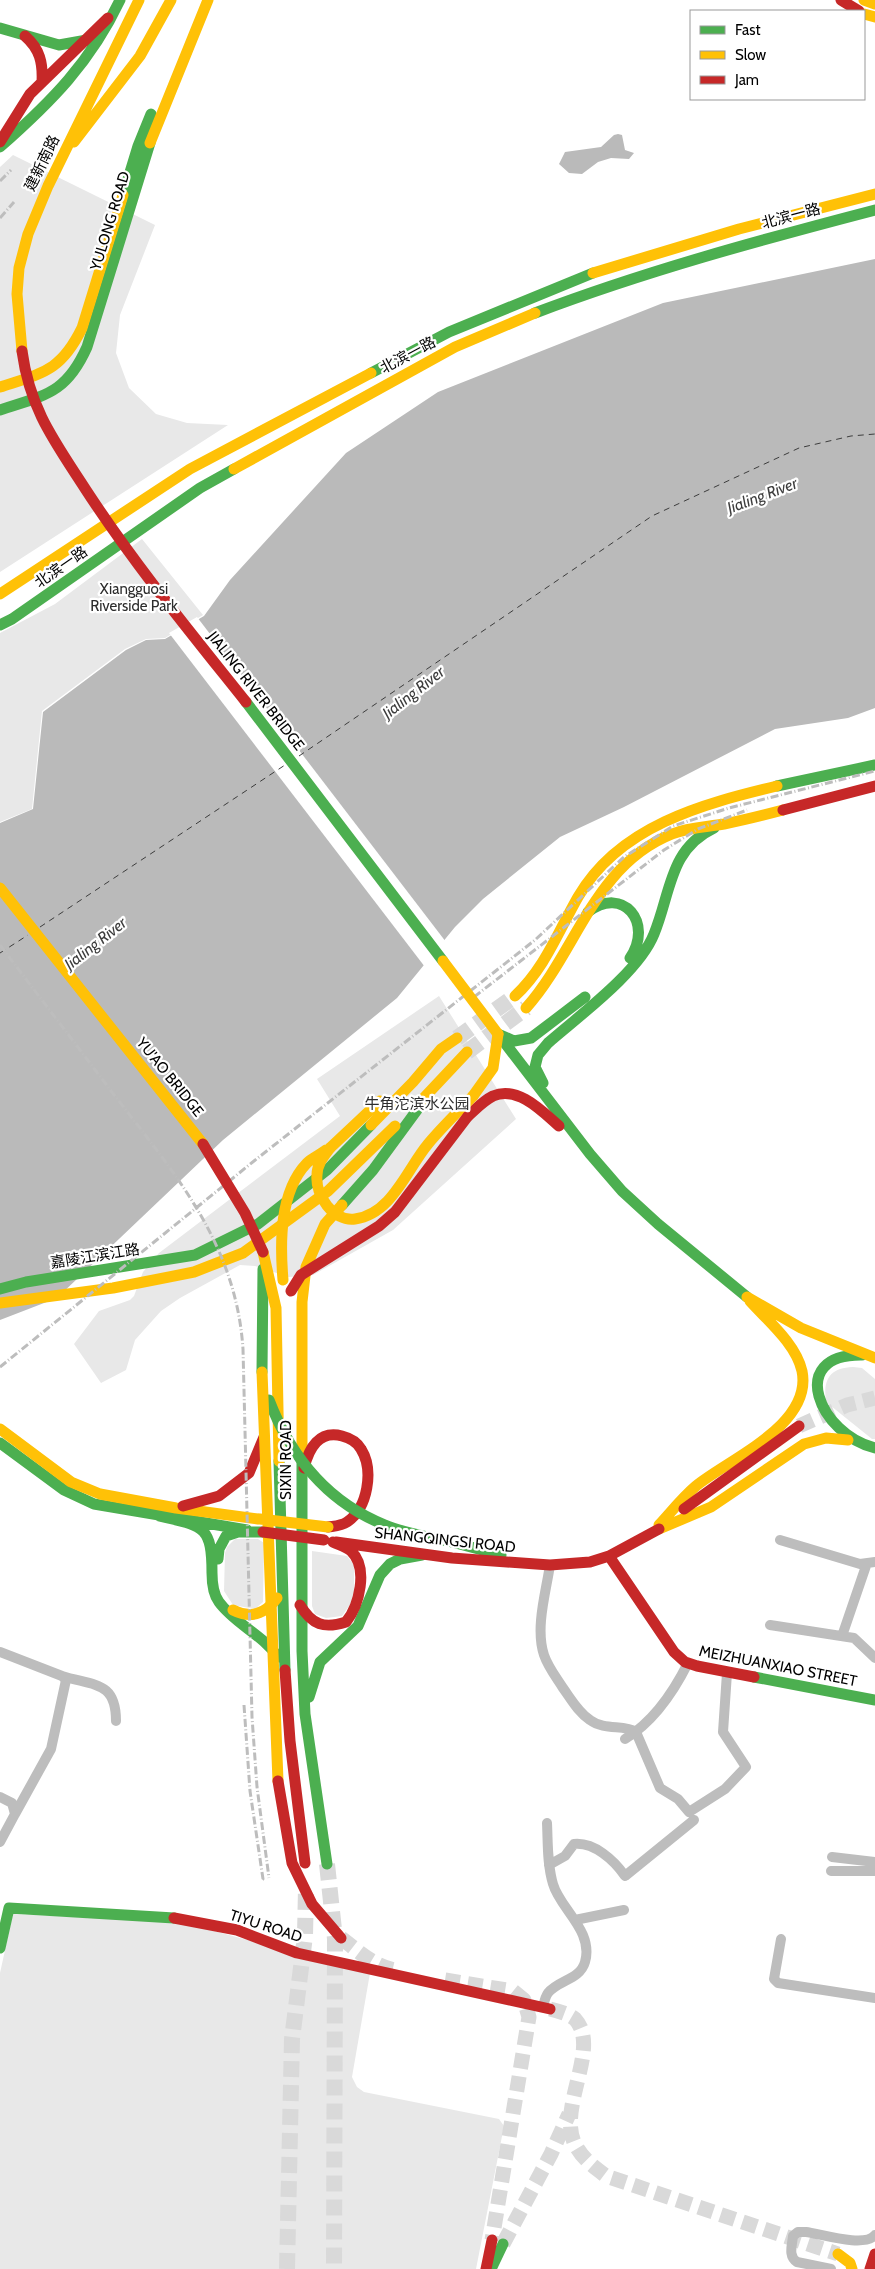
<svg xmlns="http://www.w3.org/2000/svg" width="875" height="2269" viewBox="0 0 875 2269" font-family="Cabin,'Noto Sans SC',sans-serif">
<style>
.green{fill:#e8e8e8}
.water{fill:#bababa}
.pier{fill:#fff}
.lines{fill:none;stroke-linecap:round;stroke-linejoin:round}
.ferry{stroke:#3d3d3d;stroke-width:1;stroke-dasharray:6 5;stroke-linecap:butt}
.secondary-tunnel{stroke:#d9d9d9;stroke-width:15;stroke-dasharray:15 8;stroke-linecap:butt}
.primary-tunnel{stroke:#d9d9d9;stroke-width:16;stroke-dasharray:16 8;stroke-linecap:butt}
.street{stroke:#bdbdbd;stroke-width:10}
.fast{stroke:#4caf50;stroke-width:11}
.slow{stroke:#ffc107;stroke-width:11}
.jam{stroke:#c62828;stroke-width:11}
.rail{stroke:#bdbdbd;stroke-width:3;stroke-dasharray:8 2.5 1 2.5;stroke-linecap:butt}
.fast-bridge{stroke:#4caf50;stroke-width:11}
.slow-bridge{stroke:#ffc107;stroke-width:11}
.jam-bridge{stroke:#c62828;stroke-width:11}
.labels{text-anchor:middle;stroke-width:4.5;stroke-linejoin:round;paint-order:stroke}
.street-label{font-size:15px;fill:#000;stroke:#fff}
.park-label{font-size:15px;fill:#2c2c2c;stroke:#fff}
.water-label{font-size:16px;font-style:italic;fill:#3d3d3d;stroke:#fff}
</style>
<rect width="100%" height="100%" fill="#fff"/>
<path class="green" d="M 13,155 L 155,225 L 120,315 L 116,353 L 129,388 L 156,414 L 187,423 L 228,425 L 0,572 L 0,167 Z
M 142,539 L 203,615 L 165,638 L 146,639 L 125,649 L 42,711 L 32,809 L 0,822 L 0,633 L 55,604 Z
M 439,996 L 516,1119 L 393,1230 L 313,1275 L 289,1277 L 255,1266 L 240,1265 L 180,1298 L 161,1311 L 135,1340 L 126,1370 L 101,1383 L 74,1344 L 99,1311 L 130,1300 L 134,1296 L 143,1272 L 159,1253 L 340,1116 L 317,1079 Z
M 853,1367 L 862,1368 L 875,1379 L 875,1439 L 872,1439 L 826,1402 C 823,1380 829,1368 853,1367 Z
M 235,1539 L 258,1539 L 264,1543 L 263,1602 L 255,1609 L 233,1605 L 224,1591 L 225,1553 L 227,1547 Z
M 312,1551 L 347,1556 L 354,1565 L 354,1599 L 342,1616 L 326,1618 L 315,1614 L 312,1606 Z
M 13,1914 L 181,1922 L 370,1973 L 352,2077 L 357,2087 L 364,2092 L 499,2119 L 504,2126 L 476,2269 L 0,2269 L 0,1973 Z"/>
<path class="water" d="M 618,134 L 622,135 L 625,150 L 634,153 L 629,159 L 611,158 L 598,162 L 582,174 L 569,173 L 559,164 L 565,152 L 601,147 L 614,135 Z
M 875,259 L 875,708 L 848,718 L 775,729 L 624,807 L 560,837 L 483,899 L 455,927 L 397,998 L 223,1140 L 57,1298 L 0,1320 L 0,823 L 33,809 L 43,712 L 126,650 L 146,640 L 165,639 L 204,616 L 230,580 L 346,453 L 438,392 L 663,303 Z"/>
<path class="pier" d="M 197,617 L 446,942 L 425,967 L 169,633 Z"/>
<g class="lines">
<path class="ferry" d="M 299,756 L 652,516 L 799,448 L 851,436 L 875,434
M 40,927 L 285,765
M 0,953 L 28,935"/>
<path class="secondary-tunnel" d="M 799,1426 L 847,1405 L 875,1398
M 341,1938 C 358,1951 374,1966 395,1970
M 445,1980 L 513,1991 L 524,2000 L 529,2017 L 492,2240
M 550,2009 C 558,2011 569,2014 575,2019 C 602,2048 555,2110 576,2146 C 583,2159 594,2167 606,2176 L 838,2254
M 503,2244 L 551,2154 L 569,2114"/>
<path class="primary-tunnel" d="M 457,1038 L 515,996
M 467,1052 L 526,1008
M 327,1864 L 335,1939 L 334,2269
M 287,2269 L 292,2039 L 305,1936 L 306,1888"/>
<path class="street" d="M 780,1540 L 860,1564 L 875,1562
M 550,1565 C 546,1592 535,1628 544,1655 C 548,1667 556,1677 563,1688 C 571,1699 578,1712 590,1720 C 605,1731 624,1724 636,1732 L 660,1788 L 678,1799 L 689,1812 L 725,1789 L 746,1767 L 723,1732 L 727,1673
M 770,1625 L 854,1638 L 875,1658
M 842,1636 L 867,1563
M 0,1652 L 62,1676 L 66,1680 L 51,1749 L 15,1814
M 62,1676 C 94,1686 116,1681 116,1721
M 625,1739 C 653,1722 674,1691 688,1663
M 0,1797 L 12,1803 L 15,1814 L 0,1842
M 832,1857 L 875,1862
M 549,1865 L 565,1856 L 574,1844 C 594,1842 614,1860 625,1876 L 694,1820
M 831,1871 L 875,1871
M 575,1920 L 624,1910
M 781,1939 L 774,1979 L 778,1983 L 875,1998
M 543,2007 C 544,2003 545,1997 548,1993 C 558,1980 580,1980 585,1962 C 594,1931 560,1909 553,1884 C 547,1864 548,1843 547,1823
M 831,2269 L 797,2262 C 788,2256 792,2246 793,2236 L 798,2232 L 806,2232 C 821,2234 865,2248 875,2235"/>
<path class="fast" d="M 0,28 L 59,45 L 87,40
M 0,147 C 51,102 91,62 120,0
M 123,195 L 138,146 L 151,114
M 535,313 C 646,271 760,240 875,210
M 371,373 L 449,332 L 593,273
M 0,410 C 45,395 66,394 87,347 L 150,143
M 0,625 L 12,619 L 200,488 L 234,469
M 777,786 L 875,765
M 588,912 C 623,885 654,923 630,958
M 498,1034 L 590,1154 L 622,1191 L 658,1224 L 747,1297
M 498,1034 L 514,1041 L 531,1038 L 585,997
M 543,1083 L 535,1067 L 538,1055 L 548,1043 C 580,1015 639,972 654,934 C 671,893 669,849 714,828
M 342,1205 L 373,1170 L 428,1095
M 0,1289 L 26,1282 L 195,1255 L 258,1224 L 327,1170 L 371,1125
M 862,1355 C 785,1354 820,1435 875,1448
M 262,1372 L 263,1269
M 0,1443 L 64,1490 L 94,1504 L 247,1530
M 302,1458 L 302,1651 L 305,1714 L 327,1864
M 279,1461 L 285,1670
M 159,1516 C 203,1526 212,1525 212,1573 C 212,1583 213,1594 219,1602 C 235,1624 262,1634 278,1657
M 452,1542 L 501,1555
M 218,1559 L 219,1549 L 226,1536 L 238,1532 L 263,1532
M 754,1677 L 875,1700
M 309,1697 L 320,1662 L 358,1626 L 380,1575 L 390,1564 L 400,1559 L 422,1555
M 0,1948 L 9,1908 L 174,1918
M 492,2267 L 503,2244"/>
<path class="slow" d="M 864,0 L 875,4
M 864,14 L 875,17
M 74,142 L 140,56 L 171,0
M 150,143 L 208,0
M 593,273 L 739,229 L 875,194
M 22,351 L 17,294 L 19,268 L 28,234 L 48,186 L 139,0
M 0,387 C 43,373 61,371 82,328 L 123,195
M 234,469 L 455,347 L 535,313
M 0,594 L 190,469 L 371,373
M 515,996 C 545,968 558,932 578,897 C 619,826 702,804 777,786
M 526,1008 C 577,951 594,865 672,834 C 689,827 707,827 724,824 C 744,820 764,815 783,810
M 473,1096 L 493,1068 L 498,1034
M 420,1102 L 467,1052
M 371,1125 L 413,1082 L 441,1049 L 457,1038
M 330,1148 L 380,1101
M 263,1252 L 276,1308 L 279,1461
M 747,1297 L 801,1328 L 875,1358
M 0,1303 L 113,1288 L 194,1272 L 243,1253 L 328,1191 L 395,1126
M 0,1429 L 71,1482 L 100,1494 L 176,1508 L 258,1519
M 302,1458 L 302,1302 L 306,1267 L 325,1224 L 342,1205
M 659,1525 C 671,1512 682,1498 696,1486 C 729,1459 813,1425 802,1371 C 796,1344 768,1321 750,1301
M 659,1529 L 711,1507 L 804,1444 L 826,1438 L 848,1440
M 233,1610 C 251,1619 265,1614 277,1598
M 838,2254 L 850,2263 L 852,2269"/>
<path class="jam" d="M 841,0 L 859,11
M 25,36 C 40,49 43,63 42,82
M 0,142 L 30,94 L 108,18
M 783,810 L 875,786
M 468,1116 C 476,1109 483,1101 493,1096 C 518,1085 543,1112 559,1126
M 304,1468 C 309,1448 319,1430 342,1436 C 350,1438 357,1442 361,1449 C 374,1470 368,1508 347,1522 C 341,1526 334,1526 328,1527
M 183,1506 L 219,1496 L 249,1473 L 264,1437
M 684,1509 L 799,1426
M 336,1542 L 452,1558 L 550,1565 L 590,1562 L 609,1556 L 659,1529
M 609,1556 L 674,1652 L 685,1662 L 697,1666 L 754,1677
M 300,1605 C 312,1625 324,1629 346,1622 C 359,1606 369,1568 351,1551 C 346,1547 339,1545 333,1542
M 285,1670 L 290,1741 L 305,1863
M 174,1918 L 237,1930 L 297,1953 L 550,2009
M 486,2269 L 492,2240
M 870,2269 L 875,2254"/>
<path class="rail" d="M 0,181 L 11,170
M 0,218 L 14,202
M 0,945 C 38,995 77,1046 115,1096 C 176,1175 236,1244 243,1349 L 252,1717 L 257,1787 L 269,1878
M 474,997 L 664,850 L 698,829 L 747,810
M 0,1367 L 254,1161 L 535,940 L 624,857 L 673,826 L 729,808 L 875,771
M 244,1705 L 250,1791 L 263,1879 L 261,1881"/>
<path class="fast-bridge" d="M 246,702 L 443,961
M 269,1400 C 291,1457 327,1502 385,1525 C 406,1534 430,1537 452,1542"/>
<path class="slow-bridge" d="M 0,888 L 203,1144
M 443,961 L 498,1034
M 330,1148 C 324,1156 317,1164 317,1175 C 315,1195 333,1222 355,1219 C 392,1214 407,1169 428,1144 C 442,1127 458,1112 473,1096
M 283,1280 C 280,1244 279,1192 307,1163 C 312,1158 320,1155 326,1150
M 262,1372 L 278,1781
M 260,1519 L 328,1527"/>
<path class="jam-bridge" d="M 22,351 C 30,410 55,442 86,490 C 135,565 191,633 246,702
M 203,1144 L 245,1213 L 263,1252
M 291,1291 L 301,1275 L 379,1226 L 395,1212 L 468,1116
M 263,1532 L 324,1540
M 278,1781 L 292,1863 L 312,1904 L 341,1938"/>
</g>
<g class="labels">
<g class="street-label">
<text transform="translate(42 163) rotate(-64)" y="5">建新南路</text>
<text transform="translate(791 216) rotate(-15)" y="5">北滨一路</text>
<text transform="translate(110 221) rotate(-73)" y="5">YULONG ROAD</text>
<text transform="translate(408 355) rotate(-28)" y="5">北滨一路</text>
<text transform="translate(61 567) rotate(-35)" y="5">北滨一路</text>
<text transform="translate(256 691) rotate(52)" y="5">JIALING RIVER BRIDGE</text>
<text transform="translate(170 1077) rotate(51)" y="5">YU'AO BRIDGE</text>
<text transform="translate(95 1256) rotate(-9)" y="5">嘉陵江滨江路</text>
<text transform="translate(286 1460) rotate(-90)" y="5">SIXIN ROAD</text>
<text transform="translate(445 1540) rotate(6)" y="5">SHANGQINGSI ROAD</text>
<text transform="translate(778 1666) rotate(11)" y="5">MEIZHUANXIAO STREET</text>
<text transform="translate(266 1926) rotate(18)" y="5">TIYU ROAD</text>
</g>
<g class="park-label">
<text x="134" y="594">Xiangguosi<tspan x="134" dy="17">Riverside Park</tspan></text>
<text x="417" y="1109">牛角沱滨水公园</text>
</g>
<g class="water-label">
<text transform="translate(762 495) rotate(-21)" y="6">Jialing River</text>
<text transform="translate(413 692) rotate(-38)" y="6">Jialing River</text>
<text transform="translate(95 943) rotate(-38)" y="6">Jialing River</text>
</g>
</g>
<rect x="690" y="10" width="175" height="90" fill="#ffffff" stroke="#999999"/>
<rect x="700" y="26" width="25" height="8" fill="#4caf50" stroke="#999999"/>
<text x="735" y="35" font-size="15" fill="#000000">Fast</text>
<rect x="700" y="51" width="25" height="8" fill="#ffc107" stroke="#999999"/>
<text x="735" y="60" font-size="15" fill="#000000">Slow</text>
<rect x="700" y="76" width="25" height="8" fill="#c62828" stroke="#999999"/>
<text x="735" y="85" font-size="15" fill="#000000">Jam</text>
</svg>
